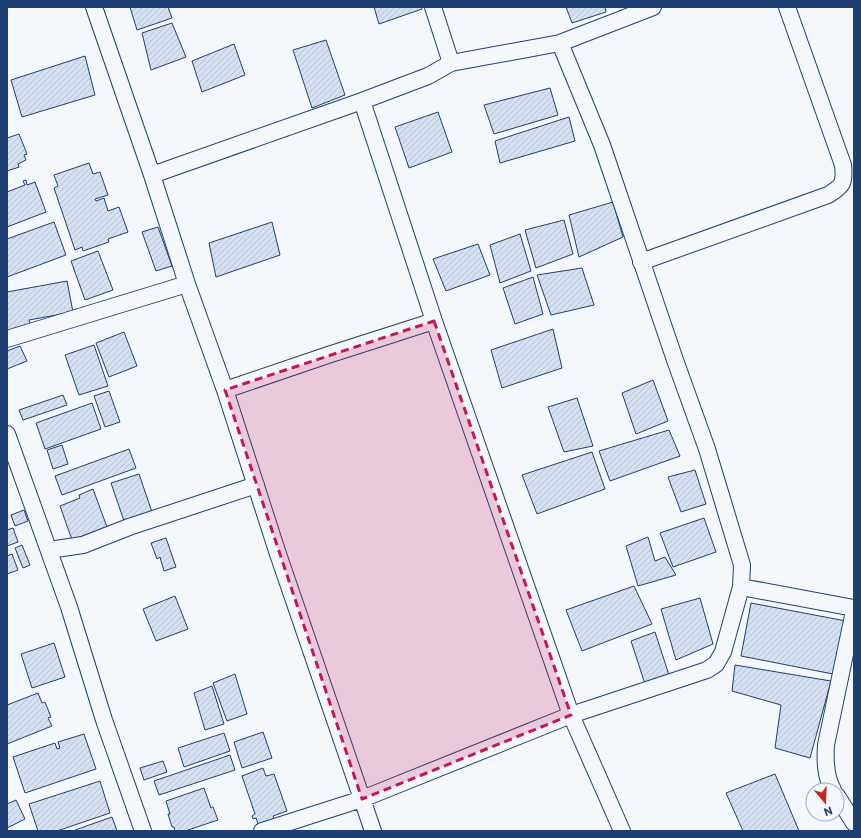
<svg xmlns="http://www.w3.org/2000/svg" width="861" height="838" viewBox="0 0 861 838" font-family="Commissioner,sans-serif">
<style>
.building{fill:url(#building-hatch);stroke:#1d3f73}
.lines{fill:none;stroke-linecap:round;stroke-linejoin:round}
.street-casing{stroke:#1d3f73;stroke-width:18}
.street{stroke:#f4f7fb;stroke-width:16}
.marked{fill:#c2185b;fill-opacity:0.2;stroke:#c2185b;stroke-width:3;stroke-dasharray:8 5;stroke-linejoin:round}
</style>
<defs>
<pattern id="building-hatch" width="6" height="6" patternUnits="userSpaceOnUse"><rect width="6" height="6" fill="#d5e0f0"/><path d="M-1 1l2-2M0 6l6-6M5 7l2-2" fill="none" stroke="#b6c1d1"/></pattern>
</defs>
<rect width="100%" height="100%" fill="#f4f7fb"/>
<path class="building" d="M 130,7 L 168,7 L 172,18 L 137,30 Z
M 374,7 L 421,7 L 422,9 L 379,24 Z
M 566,7 L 605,7 L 606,12 L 572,23 Z
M 172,23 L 186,57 L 151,70 L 142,33 Z
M 326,40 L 345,95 L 312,108 L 293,50 Z
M 234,44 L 245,75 L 202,92 L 192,61 Z
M 85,56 L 95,95 L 22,117 L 11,80 Z
M 550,88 L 558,115 L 494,134 L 484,105 Z
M 438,112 L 452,152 L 409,168 L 395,127 Z
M 569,117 L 575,141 L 500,163 L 495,141 Z
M 19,134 L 27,154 L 24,155 L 26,160 L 18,164 L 19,167 L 7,171 L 7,138 Z
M 89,163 L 93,174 L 100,172 L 108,195 L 95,199 L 96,201 L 104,198 L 108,211 L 119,207 L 128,232 L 108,239 L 109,242 L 83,251 L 82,247 L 75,250 L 54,188 L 58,186 L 54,175 Z
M 26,180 L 27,185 L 35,182 L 46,212 L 7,227 L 7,192 L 25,185 L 23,181 Z
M 613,202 L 623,237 L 579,257 L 569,215 Z
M 564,220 L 573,254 L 536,268 L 525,230 Z
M 54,222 L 66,255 L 7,277 L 7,239 Z
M 272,222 L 280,255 L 216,277 L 209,243 Z
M 158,227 L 172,266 L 156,271 L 142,232 Z
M 520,234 L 531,271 L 500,283 L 490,245 Z
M 478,244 L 490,275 L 446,291 L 433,259 Z
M 98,251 L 113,290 L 85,300 L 71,261 Z
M 582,268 L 594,305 L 551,315 L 537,275 Z
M 533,277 L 543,314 L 515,324 L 503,288 Z
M 67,281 L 73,312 L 29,320 L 31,327 L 7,332 L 7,292 Z
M 553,329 L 562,368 L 502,388 L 491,350 Z
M 124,332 L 137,366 L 109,377 L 96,343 Z
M 94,345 L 108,386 L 79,395 L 65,355 Z
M 20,346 L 27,361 L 7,369 L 7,351 Z
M 653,380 L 668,421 L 636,434 L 622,393 Z
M 109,391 L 120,422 L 105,427 L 94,396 Z
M 63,395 L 67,405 L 23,420 L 19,410 Z
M 577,398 L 593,446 L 564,452 L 548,407 Z
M 92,403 L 101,429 L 45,449 L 36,423 Z
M 669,430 L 680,456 L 610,481 L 599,451 Z
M 62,445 L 68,464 L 53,469 L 47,450 Z
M 129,449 L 136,468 L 62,495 L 55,476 Z
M 592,452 L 605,489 L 537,514 L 522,475 Z
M 695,470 L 706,504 L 681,512 L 668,477 Z
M 139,474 L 152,512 L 124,521 L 111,483 Z
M 93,489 L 107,527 L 72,540 L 60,506 L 80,498 L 79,495 Z
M 24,510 L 28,521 L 15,526 L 11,515 Z
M 704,518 L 716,552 L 673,567 L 660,533 Z
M 13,528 L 18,542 L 7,546 L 7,530 Z
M 648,537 L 655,561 L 665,557 L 676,575 L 638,586 L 626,546 Z
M 166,538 L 176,567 L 164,571 L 160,557 L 157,559 L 151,543 Z
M 22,545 L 30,565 L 23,568 L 15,548 Z
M 12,554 L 18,570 L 7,574 L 7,556 Z
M 634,586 L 652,624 L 582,651 L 566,610 Z
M 175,596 L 188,629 L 156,641 L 143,609 Z
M 700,598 L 713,644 L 676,660 L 661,609 Z
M 751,603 L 846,621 L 833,674 L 741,656 Z
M 655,632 L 669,675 L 645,684 L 631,641 Z
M 54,643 L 65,677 L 32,688 L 21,654 Z
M 735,665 L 831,681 L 810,758 L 775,748 L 781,705 L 732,691 Z
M 235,674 L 247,714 L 227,721 L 213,683 Z
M 212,686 L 224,724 L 205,730 L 194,693 Z
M 38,693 L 42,703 L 45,702 L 51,717 L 48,718 L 52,726 L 7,744 L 7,705 Z
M 263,732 L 272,758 L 242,768 L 234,742 Z
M 224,733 L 230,751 L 184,767 L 178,748 Z
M 84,734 L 96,769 L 25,793 L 13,757 L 55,743 L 57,749 L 60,748 L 58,742 Z
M 230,755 L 235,770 L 159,795 L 154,781 Z
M 163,761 L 167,772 L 144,780 L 140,768 Z
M 263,768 L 266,776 L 274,774 L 287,811 L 273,816 L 275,822 L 259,827 L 256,818 L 253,819 L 252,816 L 255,814 L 242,776 Z
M 775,774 L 799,831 L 743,831 L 726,793 Z
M 100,781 L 110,813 L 57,831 L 38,831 L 29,804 Z
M 204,788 L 211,808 L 213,807 L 218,820 L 185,831 L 175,831 L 174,827 L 172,827 L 168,814 L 170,814 L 166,801 Z
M 16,800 L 25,819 L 7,828 L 7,804 Z
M 112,817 L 117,831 L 75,831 L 75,830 Z"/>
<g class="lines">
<g class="street-casing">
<path id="street" d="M 94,7 L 152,175 L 187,284 L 225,390 L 278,554 L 373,831
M 433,7 L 451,63
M 362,101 L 434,321 L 571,715 L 622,831
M 152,175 L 362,101 L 428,76 L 451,63 L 560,43 L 653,7
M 641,262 L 828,195 C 843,186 845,183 843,165 L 787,7
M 7,339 L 187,284
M 225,390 L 328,355 L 434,321
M 7,434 L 69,607 L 104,720 L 143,831
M 49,550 L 83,545 L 129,527 L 256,485
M 741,587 L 854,608
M 833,790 C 825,776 825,760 826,745 L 854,611
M 837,796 L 854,823
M 262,831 L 362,799 L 571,715 L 707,670 L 716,664 L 723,652 L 741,587 L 742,565 L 707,449 L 675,360 L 602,145 L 560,43"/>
</g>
<use href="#street" class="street"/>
</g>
<path class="marked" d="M 434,321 L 571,715 L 362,799 L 225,390 Z"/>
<rect width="861" height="838" fill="none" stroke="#1d3f73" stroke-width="16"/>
<g transform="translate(825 802) rotate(161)"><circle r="19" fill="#f4f7fb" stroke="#9eadc5"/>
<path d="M0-3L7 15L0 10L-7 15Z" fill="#c62828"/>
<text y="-6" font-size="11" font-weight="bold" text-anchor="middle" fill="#1d3f73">N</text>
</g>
</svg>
